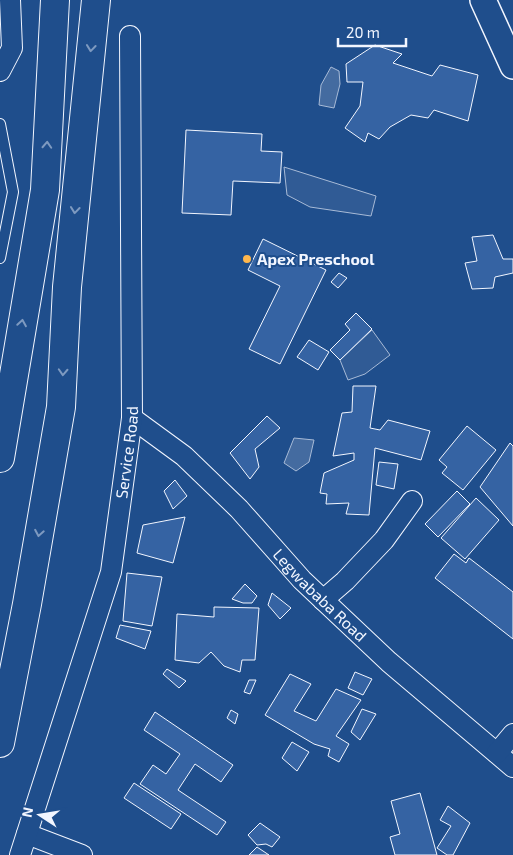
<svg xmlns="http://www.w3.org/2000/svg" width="513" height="855" viewBox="0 0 513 855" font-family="'Exo 2',sans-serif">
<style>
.built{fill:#305b95;stroke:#a8bbd7}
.water{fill:#446ba0;stroke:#a8bbd7}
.building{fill:#3563a3;stroke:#f2f6ff}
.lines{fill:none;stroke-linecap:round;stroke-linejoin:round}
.service-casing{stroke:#f2f6ff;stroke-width:12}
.minor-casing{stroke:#f2f6ff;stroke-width:22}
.tertiary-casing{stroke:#f2f6ff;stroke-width:28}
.trunk-casing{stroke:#f2f6ff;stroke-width:30}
.service{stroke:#1f4e8c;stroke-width:10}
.minor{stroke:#1f4e8c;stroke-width:20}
.tertiary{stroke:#1f4e8c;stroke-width:25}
.trunk{stroke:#1f4e8c;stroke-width:28}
.oneway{stroke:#7e9ac0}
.poi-dot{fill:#ffb74d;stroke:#1f4e8c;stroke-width:2}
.labels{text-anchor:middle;stroke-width:4;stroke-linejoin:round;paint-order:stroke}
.poi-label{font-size:16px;font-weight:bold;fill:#f2f6ff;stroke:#1f4e8c;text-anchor:start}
.street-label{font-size:16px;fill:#f2f6ff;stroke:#1f4e8c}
</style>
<rect width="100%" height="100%" fill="#1f4e8c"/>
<path class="built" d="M 284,167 L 376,196 L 371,216 L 310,207 L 287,195 Z
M 372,330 L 390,355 L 365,374 L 348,380 L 340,360 Z"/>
<path class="water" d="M 331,67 L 339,71 L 340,84 L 334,108 L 319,105 L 321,85 Z
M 294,438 L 314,440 L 309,462 L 296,471 L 284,463 Z"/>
<path class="building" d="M 375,45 L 402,54 L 393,63 L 432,76 L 440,65 L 478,75 L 468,121 L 434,110 L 428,118 L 411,115 L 390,127 L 379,139 L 368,133 L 365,142 L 345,128 L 360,106 L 363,82 L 347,82 L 346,64 Z
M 186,130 L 262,134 L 261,151 L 282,152 L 280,183 L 233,181 L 231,215 L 182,213 Z
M 493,235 L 503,259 L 513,259 L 513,273 L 495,277 L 493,288 L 472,289 L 465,263 L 477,261 L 472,237 Z
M 263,239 L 326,270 L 280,364 L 249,349 L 280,286 L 248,270 Z
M 339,273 L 347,278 L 338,288 L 331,282 Z
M 356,313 L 372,329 L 340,360 L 330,350 L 350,330 L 345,324 Z
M 309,340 L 329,352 L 318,370 L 297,357 Z
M 353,386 L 376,386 L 370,428 L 380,430 L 388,420 L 430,431 L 421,460 L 375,448 L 369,515 L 346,514 L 349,503 L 326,504 L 327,494 L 320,493 L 324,473 L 354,460 L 354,453 L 333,456 L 342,413 L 352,412 Z
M 267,416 L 280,428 L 255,449 L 259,467 L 250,479 L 230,453 Z
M 467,426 L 496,450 L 463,490 L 442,473 L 447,467 L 439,460 Z
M 510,443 L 513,446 L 513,526 L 480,487 Z
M 379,462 L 398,464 L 394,489 L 376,485 Z
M 175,480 L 187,496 L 173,509 L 164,491 Z
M 457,491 L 470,504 L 438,537 L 425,524 Z
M 476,498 L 499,520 L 465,559 L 441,538 Z
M 185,517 L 173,563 L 137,553 L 143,525 Z
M 454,554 L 466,563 L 469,558 L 513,592 L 513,639 L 435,578 Z
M 127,573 L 162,577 L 152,626 L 123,621 Z
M 245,584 L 257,596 L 252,603 L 243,603 L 232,599 Z
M 272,593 L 291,608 L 280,619 L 268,605 Z
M 214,607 L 259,608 L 255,660 L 242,660 L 240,672 L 224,666 L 211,652 L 199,663 L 175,660 L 177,614 L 214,617 Z
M 120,625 L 151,631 L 145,649 L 116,638 Z
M 167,669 L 186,681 L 179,688 L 163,674 Z
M 355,672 L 372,679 L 363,695 L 348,688 Z
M 290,674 L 311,684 L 294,711 L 316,721 L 336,689 L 361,700 L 336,736 L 349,744 L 339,762 L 328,756 L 330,749 L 314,744 L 265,715 Z
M 249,680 L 256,680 L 250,694 L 244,692 Z
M 362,709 L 376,714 L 360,740 L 351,732 Z
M 231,710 L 238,714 L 235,724 L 227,718 Z
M 155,712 L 233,765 L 221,782 L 195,764 L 178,790 L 226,822 L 217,835 L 140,784 L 153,765 L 166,774 L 180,754 L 144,730 Z
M 292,742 L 309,752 L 297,771 L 282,758 Z
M 134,783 L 181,814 L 171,829 L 124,798 Z
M 420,793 L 437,855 L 395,855 L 390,837 L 400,834 L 391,801 Z
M 448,806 L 470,823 L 453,855 L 447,855 L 437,848 L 451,826 L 440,820 Z
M 260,823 L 280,837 L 272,847 L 266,844 L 257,845 L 248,835 Z
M 257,847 L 269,855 L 249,855 Z"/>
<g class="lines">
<g class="service-casing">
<path id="service" d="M 0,124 L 13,192 L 0,258"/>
</g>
<g class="minor-casing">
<g id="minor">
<path d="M 0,71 L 12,48 L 10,0"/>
<path id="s1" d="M 132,418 L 184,456 L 239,509 L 302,580 L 389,662 L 513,767"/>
<path d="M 323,600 L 345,581 L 384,540 L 412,501"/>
<path d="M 497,753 L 513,734"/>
<path d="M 27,834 L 82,855"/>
<path id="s2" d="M 20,855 L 111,572 L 132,418 L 130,36"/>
</g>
</g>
<g class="tertiary-casing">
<path id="tertiary" d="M 483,0 L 513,66"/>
</g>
<g class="trunk-casing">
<path id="trunk" d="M 0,458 L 45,190 L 55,0
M 0,743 L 27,604 L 61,407 L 67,287 L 96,0"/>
</g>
<use href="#service" class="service"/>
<use href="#minor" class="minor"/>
<use href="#tertiary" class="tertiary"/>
<use href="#trunk" class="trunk"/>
</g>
<defs><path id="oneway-chevron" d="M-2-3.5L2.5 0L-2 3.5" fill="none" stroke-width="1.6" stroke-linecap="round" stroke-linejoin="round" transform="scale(1.25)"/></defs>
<g class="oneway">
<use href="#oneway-chevron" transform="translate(91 48) rotate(96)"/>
<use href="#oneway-chevron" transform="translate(47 145) rotate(-87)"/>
<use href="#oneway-chevron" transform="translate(75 210) rotate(96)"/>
<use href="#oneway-chevron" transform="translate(22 323) rotate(-81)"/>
<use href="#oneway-chevron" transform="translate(63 372) rotate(93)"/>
<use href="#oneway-chevron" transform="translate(39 533) rotate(100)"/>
</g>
<circle class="poi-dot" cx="247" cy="259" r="5"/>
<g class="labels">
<g class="poi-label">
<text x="257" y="265">Apex Preschool</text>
</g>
<g class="street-label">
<text dy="6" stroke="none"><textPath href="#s2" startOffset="418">Service Road</textPath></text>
<text dy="6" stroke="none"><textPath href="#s1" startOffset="259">Legwababa Road</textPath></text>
</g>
</g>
<g transform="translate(40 815) rotate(282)" stroke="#1f4e8c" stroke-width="4" paint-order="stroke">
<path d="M0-4L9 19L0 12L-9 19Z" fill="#f2f6ff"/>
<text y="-8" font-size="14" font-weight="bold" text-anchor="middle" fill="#f2f6ff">N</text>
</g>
<path d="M338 38v8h68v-8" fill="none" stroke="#f2f6ff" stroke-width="2.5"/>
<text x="346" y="38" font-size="15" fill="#f2f6ff" stroke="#1f4e8c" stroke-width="4" paint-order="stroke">20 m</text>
</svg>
